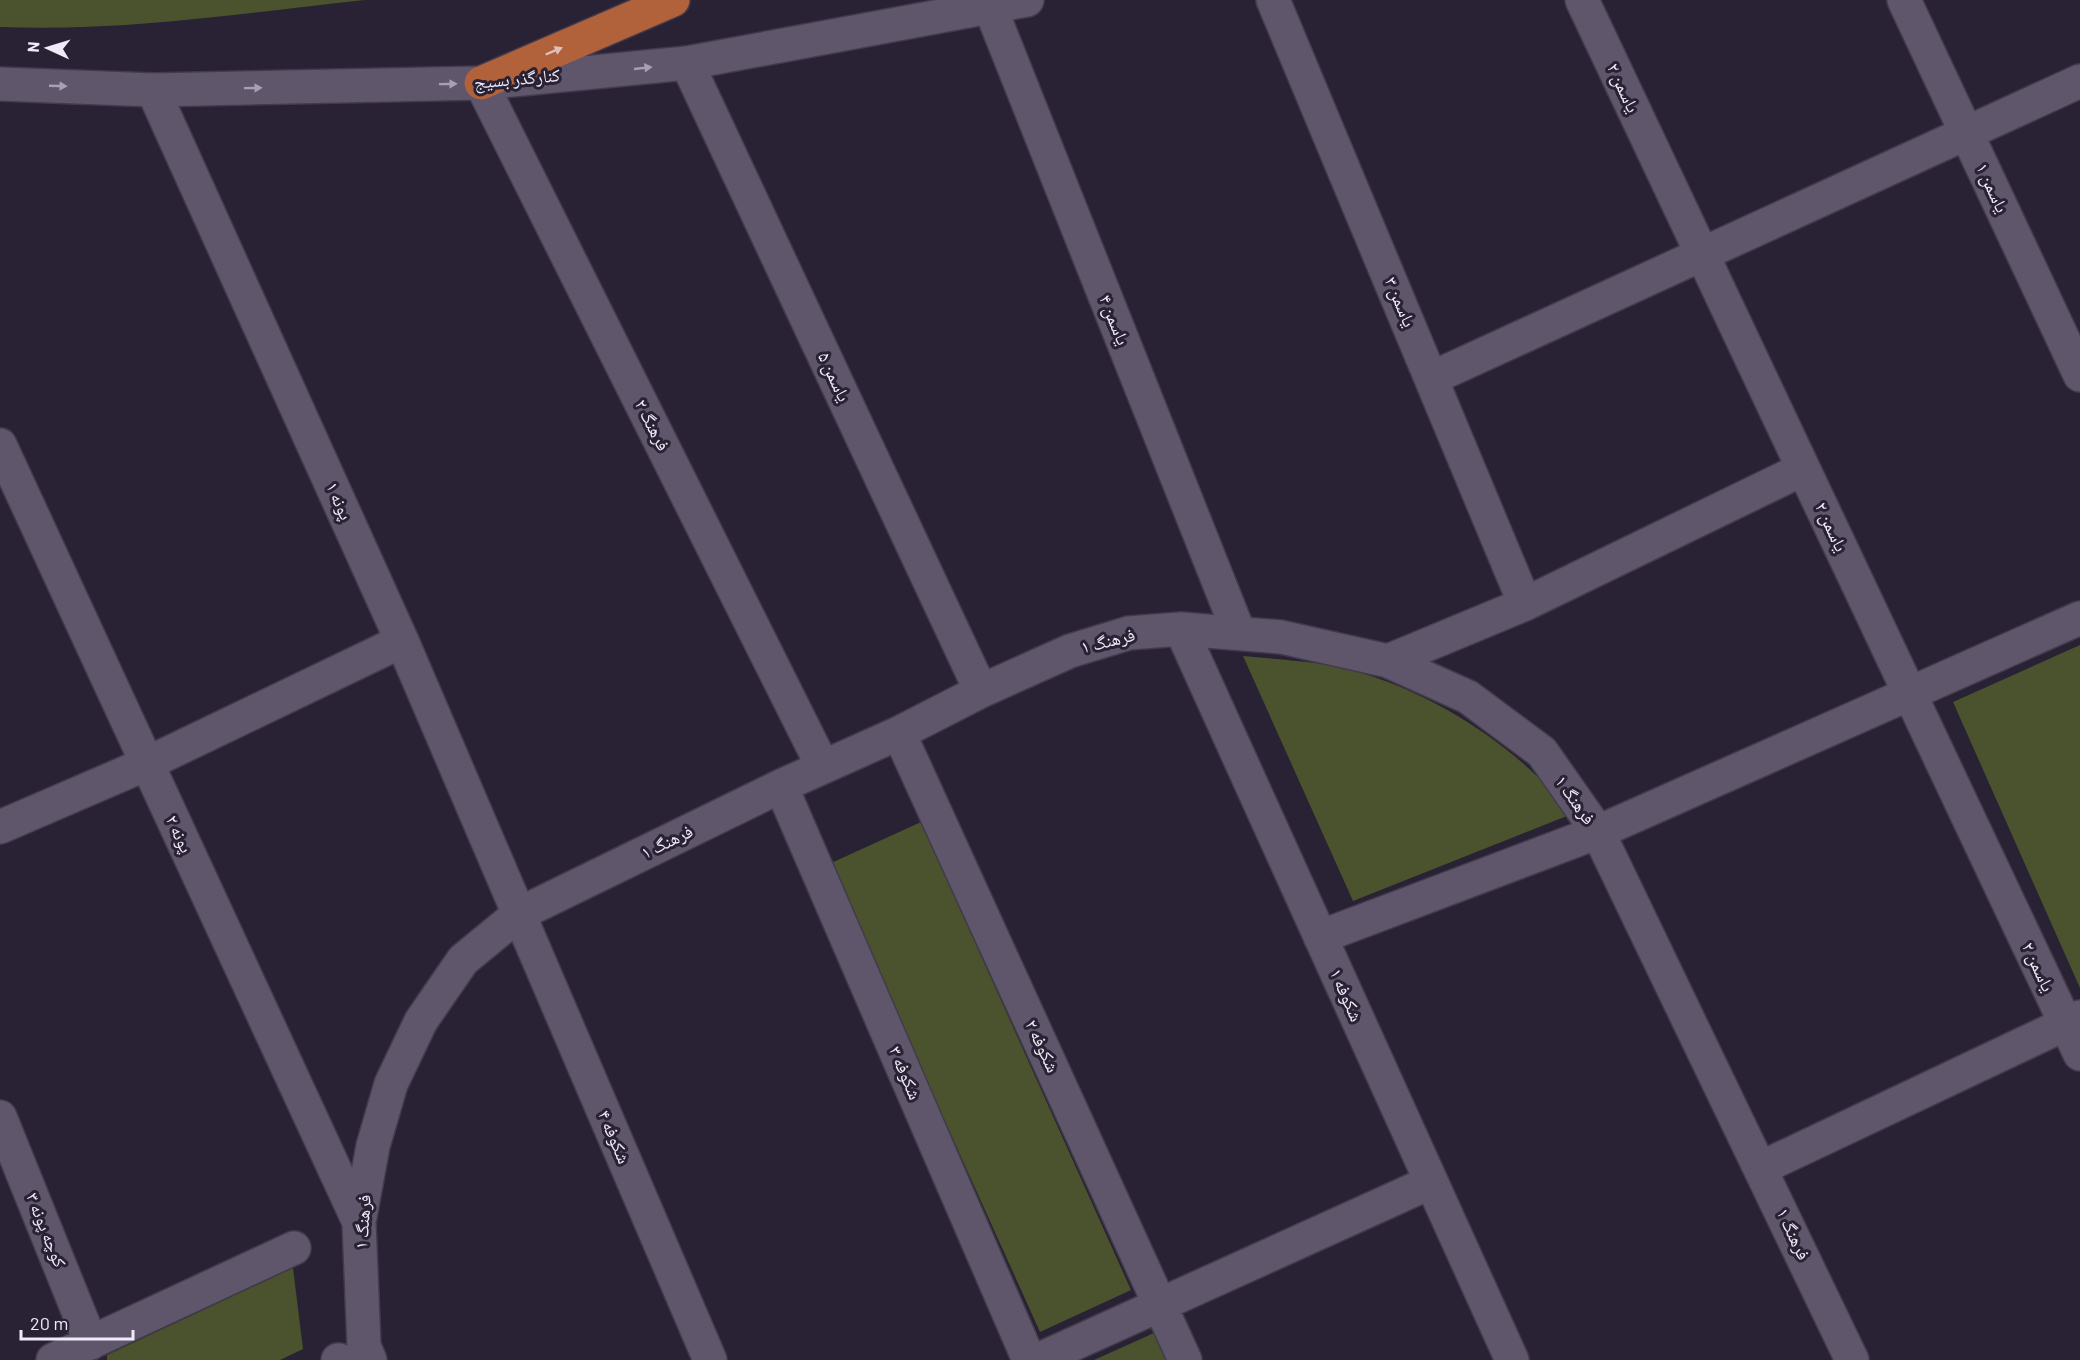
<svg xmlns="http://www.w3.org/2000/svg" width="2080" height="1360" viewBox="0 0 2080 1360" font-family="Barlow,'Noto Naskh Arabic',sans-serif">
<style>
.green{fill:#4a532e}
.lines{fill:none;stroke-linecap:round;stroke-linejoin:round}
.minor-casing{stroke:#433b4b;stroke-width:36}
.secondary-casing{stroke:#433b4b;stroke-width:36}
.trunk-casing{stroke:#433b4b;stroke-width:36}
.minor{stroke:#5f566c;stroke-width:33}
.secondary{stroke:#5f566c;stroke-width:33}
.trunk{stroke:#b2623a;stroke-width:33}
.oneway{fill:#ddc1be}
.oneway2{fill:#a7a0b2}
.labels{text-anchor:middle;stroke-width:6;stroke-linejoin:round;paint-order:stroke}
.street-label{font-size:18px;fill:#efeaf7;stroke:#292134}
</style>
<rect width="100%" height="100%" fill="#292134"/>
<path class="green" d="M 0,0 L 365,0 C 245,13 120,32 0,27 Z
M 2080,645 L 2080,988 L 1953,702 Z
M 1243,656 C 1282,660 1327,661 1365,674 C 1442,698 1522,751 1572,814 L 1353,901 Z
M 921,822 L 1131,1290 L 1040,1332 L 829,864 Z
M 293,1268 L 303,1349 L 280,1360 L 107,1360 L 107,1355 Z
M 1154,1333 L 1167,1360 L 1094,1360 Z"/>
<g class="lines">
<g class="minor-casing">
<path id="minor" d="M 1273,0 L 1525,604
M 1582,0 L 2080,1054
M 1904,0 L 2080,375
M 990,7 L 1239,633
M 687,63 L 981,691
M 481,83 L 823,767
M 153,90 L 402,641 L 710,1360
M 1432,378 L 2080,81
M 0,445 L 359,1222
M 1181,629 L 1512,1360
M 1388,661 L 1525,604 L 1803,469
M 899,733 L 1185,1360
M 781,786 L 1029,1360
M 0,827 L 146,764 L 402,641
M 1320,937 L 1598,832 L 2080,618
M 0,1117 L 91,1343
M 1761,1168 L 2080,1017
M 53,1360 L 294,1248
M 338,1360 L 339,1360
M 370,1360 L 364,1346 L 359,1222 L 373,1146 L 391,1084 L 421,1021 L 463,960 L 519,914 L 781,786 L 899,733 L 981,691 L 1070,651 L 1129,633 L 1181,629 L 1281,637 L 1388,661 L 1468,697 L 1542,752 L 1598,832 L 1852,1360
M 1038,1360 L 1431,1182"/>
</g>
<g class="secondary-casing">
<path id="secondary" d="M 0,84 L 153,90 L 481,83 L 687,63 L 1027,0"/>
</g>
<g class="trunk-casing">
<path id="trunk" d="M 481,83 L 673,0"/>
</g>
<use href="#minor" class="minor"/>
<use href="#secondary" class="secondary"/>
<use href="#trunk" class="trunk"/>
</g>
<defs><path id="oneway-solid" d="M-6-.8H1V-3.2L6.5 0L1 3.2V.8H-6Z" transform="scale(1.5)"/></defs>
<use class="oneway" href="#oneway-solid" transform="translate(554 51) rotate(-23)"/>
<g class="oneway2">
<use href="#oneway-solid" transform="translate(643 68) rotate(-6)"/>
<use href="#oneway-solid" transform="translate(448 84) rotate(-1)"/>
<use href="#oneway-solid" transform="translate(58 86) rotate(2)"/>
<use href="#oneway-solid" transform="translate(253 88) rotate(-1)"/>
</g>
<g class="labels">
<g class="street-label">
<text transform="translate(517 79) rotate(-5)" y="6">کنارگذر بسیج</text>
<text transform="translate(1623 88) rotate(65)" y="6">یاسمن ۲</text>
<text transform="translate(1992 188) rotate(65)" y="6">یاسمن ۱</text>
<text transform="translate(1400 302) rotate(67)" y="6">یاسمن ۳</text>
<text transform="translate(1114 320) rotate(68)" y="6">یاسمن ۴</text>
<text transform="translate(834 377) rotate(65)" y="6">یاسمن ۵</text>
<text transform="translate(652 425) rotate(63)" y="6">فرهنگ ۲</text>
<text transform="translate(339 501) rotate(66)" y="6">پونه ۱</text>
<text transform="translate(1831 527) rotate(65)" y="6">یاسمن ۲</text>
<text transform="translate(1108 641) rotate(-14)" y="6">فرهنگ ۱</text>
<text transform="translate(1575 800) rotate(55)" y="6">فرهنگ ۱</text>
<text transform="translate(179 834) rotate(65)" y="6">پونه ۲</text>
<text transform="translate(667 842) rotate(-26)" y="6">فرهنگ ۱</text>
<text transform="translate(2038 967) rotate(65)" y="6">یاسمن ۲</text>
<text transform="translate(1346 995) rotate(66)" y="6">شکوفه ۱</text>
<text transform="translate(1042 1046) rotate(65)" y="6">شکوفه ۲</text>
<text transform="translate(905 1073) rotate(67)" y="6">شکوفه ۳</text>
<text transform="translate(614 1137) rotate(67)" y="6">شکوفه ۴</text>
<text transform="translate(363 1222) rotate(-86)" y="6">فرهنگ ۱</text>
<text transform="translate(46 1230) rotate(68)" y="6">کوچه پونه ۳</text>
<text transform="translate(1793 1234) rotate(65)" y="6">فرهنگ ۱</text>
</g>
</g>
<g transform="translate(48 48) rotate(274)" stroke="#292134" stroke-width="4.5" paint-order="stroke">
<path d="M0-4.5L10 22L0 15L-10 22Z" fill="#efeaf7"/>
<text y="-9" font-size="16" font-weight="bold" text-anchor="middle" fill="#efeaf7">N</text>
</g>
<path d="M21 1330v9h112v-9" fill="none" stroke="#efeaf7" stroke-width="3"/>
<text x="30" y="1330" font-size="18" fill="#efeaf7" stroke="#292134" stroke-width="4.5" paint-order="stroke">20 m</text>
</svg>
